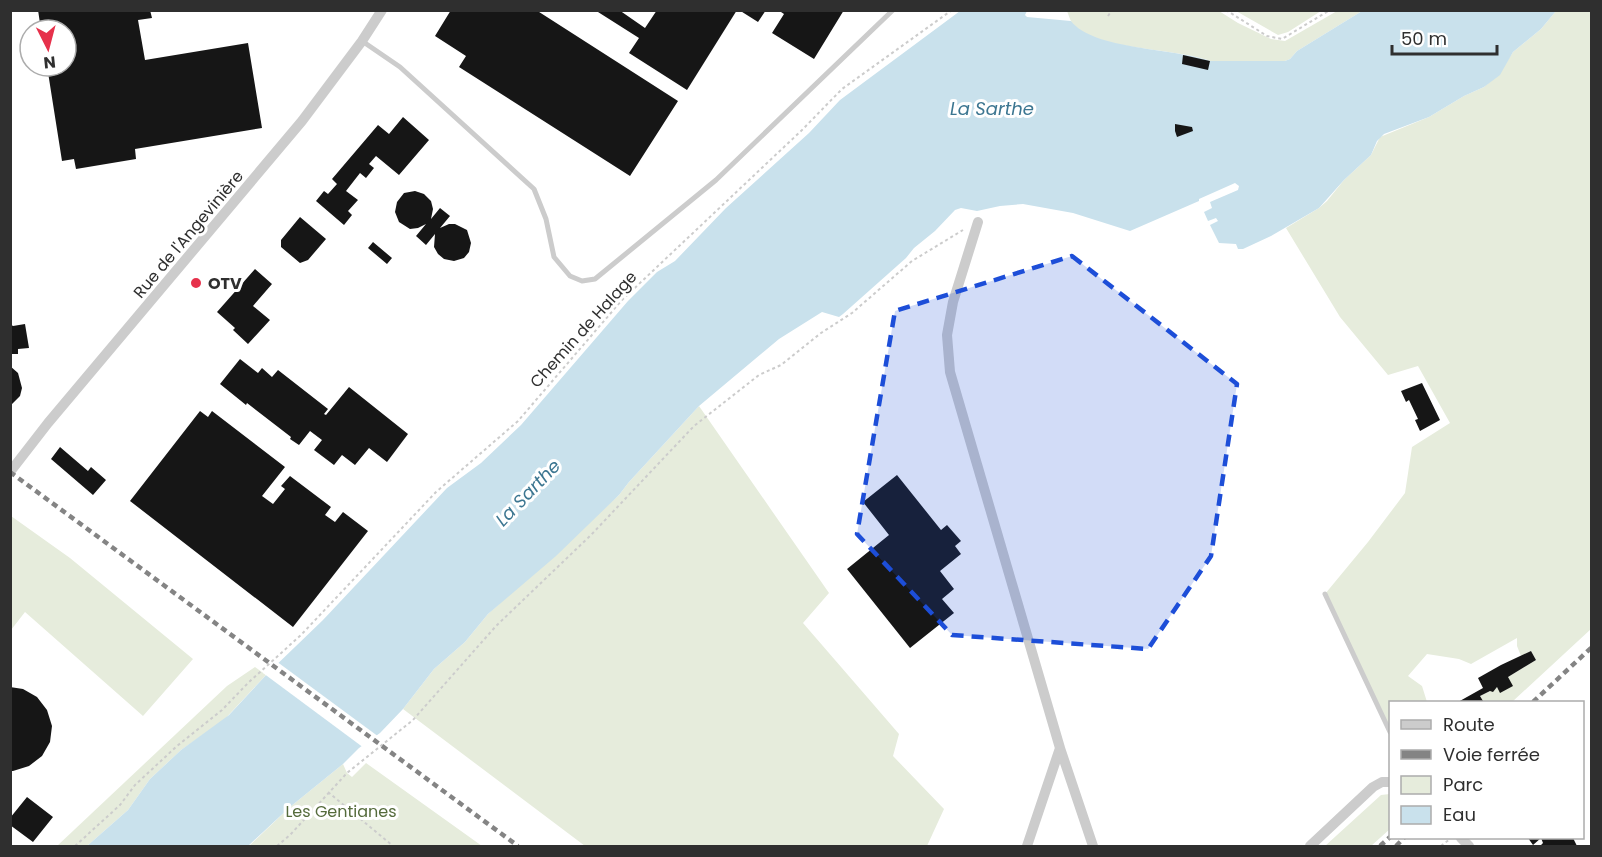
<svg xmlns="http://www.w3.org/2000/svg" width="1602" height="857" viewBox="0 0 1602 857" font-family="Poppins,sans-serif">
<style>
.green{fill:#e6ecdc}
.water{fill:#c9e1ec}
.pier{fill:#fff}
.building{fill:#161616}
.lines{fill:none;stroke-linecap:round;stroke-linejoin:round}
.path{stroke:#ccc;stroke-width:2;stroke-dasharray:3 3;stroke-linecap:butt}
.lane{stroke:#ccc;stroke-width:5}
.street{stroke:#ccc;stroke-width:10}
.rail{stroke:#848484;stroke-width:4.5;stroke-dasharray:6 4.5;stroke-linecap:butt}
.marked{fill:#1d4ed8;fill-opacity:0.2;stroke:#1d4ed8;stroke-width:4.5;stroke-dasharray:12 8;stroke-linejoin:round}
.poi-dot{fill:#e6314b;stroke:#fff;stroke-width:2}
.labels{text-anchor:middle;stroke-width:6;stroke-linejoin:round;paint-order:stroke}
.street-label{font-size:16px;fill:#2f2f2f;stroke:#fff}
.poi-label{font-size:16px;font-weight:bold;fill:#2f2f2f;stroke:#fff;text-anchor:start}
.park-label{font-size:16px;fill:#556b3c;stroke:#fff}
.water-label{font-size:18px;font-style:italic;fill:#3c7691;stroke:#fff}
</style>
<rect width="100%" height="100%" fill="#fff"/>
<path class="green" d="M 1067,11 L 1219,11 L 1238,23 L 1271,39 L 1285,41 L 1337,11 L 1362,11 L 1297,51 L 1290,59 L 1285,61 L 1210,61 C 1176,48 1100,50 1075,27 C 1071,23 1069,16 1067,11 Z
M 1236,11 L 1321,11 L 1288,32 L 1278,35 Z
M 1556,11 L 1591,11 L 1591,629 L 1512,702 L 1483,702 L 1480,696 L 1490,691 L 1493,691 L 1497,687 L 1500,692 L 1508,677 L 1536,660 L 1531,651 L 1521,656 L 1517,646 L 1517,638 L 1471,664 L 1459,659 L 1427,654 L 1408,676 L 1422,686 L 1427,702 L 1390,702 L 1390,732 L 1325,594 L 1368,542 L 1405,493 L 1412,447 L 1450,423 L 1418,366 L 1388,375 L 1340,317 L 1286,228 L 1319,208 L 1327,201 L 1344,180 L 1371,155 L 1380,137 L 1429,117 L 1464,96 L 1484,87 L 1499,74 L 1513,52 L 1541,29 Z
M 699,406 L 829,593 L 803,623 L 899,734 L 893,756 L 944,809 L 927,846 L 585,846 L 403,709 L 434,669 L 465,642 L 488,614 L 619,495 L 629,482 Z
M 11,516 L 70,558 L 193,659 L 143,716 L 25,612 L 11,630 Z
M 255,667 L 266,675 L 223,721 L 181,750 L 150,779 L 128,810 L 87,846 L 57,846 L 227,686 Z
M 366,763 L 482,846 L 249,846 L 290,807 L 343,764 L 347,773 L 352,777 Z
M 1390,794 L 1390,829 L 1371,846 L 1325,846 L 1381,795 Z"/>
<path class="water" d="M 960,11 L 1027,11 L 1025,15 L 1027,17 L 1071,21 C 1093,50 1175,48 1210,61 L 1285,61 L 1290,59 L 1297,51 L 1362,11 L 1556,11 L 1541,29 L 1513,52 L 1500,75 L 1484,87 L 1464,96 L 1429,117 L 1384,134 L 1377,141 L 1371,155 L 1344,180 L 1319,208 L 1271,236 L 1243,249 L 1238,249 L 1236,244 L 1219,243 L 1210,225 L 1218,221 L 1216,218 L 1208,221 L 1204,212 L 1212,208 L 1210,202 L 1238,190 L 1239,186 L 1235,183 L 1199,199 L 1199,201 L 1130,231 L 1073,213 L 1023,204 L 1000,206 L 977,211 L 961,208 L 955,210 L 935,231 L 914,248 L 906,258 L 843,314 L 839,317 L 822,312 L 779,339 L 699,406 L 629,482 L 619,495 L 556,556 L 488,614 L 465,642 L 434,669 L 403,709 L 380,733 L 359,748 L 343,764 L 290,807 L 248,846 L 87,846 L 128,810 L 150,779 L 181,750 L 229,715 L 268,673 L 323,620 L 447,488 L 481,463 L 521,425 L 628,301 L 657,272 L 675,261 L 726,208 L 809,133 L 840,100 Z"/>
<path class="pier" d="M 276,661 L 379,737 L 364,748 L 263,673 Z"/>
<path class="building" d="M 38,10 L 150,10 L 152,18 L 138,20 L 145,60 L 248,43 L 262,128 L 135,149 L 136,159 L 76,169 L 74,159 L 62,161 L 47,66 L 66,66 L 66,30 L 41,30 Z
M 451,10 L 536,10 L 678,101 L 630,176 L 459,67 L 466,56 L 435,36 Z
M 599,10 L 619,10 L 645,28 L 657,10 L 737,10 L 687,90 L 629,53 L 639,38 L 598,12 Z
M 739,10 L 766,10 L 758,22 Z
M 778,10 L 844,10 L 814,59 L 772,33 L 784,14 Z
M 1183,55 L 1210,61 L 1208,70 L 1182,64 Z
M 403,117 L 429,140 L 399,175 L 376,156 L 369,164 L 374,168 L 366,178 L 360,173 L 346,191 L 358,200 L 348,211 L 352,215 L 344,225 L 316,201 L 324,191 L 328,194 L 337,184 L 332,179 L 378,125 L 389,134 Z
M 1175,124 L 1192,127 L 1193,131 L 1177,137 L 1175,131 Z
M 415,191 L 424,194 L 431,201 L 433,209 L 431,219 L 440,208 L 450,216 L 440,228 L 449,224 L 455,224 L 467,230 L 471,243 L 469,252 L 464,258 L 454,261 L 444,259 L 438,254 L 434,247 L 435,234 L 426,245 L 416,236 L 426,224 L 418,228 L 410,229 L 399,222 L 395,212 L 397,202 L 404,193 Z
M 300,217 L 326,239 L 308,260 L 300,263 L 281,247 L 281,240 Z
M 373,242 L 392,258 L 387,264 L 368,248 Z
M 255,269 L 272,284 L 253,306 L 270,320 L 248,344 L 233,330 L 235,328 L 217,312 Z
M 197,277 L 202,281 L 195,289 L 190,285 Z
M 10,324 L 13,326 L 25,324 L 29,348 L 18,349 L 18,354 L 12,354 L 10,351 Z
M 240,359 L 258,373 L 262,368 L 272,377 L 278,370 L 328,409 L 324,414 L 326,415 L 349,387 L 408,434 L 387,462 L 369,448 L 355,465 L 342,455 L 334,465 L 314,450 L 322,440 L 310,431 L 299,445 L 290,439 L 291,437 L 247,403 L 246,405 L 220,384 Z
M 10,366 L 18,373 L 22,388 L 20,396 L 10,406 Z
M 1422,383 L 1440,420 L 1420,431 L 1415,420 L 1418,419 L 1409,400 L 1406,402 L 1401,391 Z
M 200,411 L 208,417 L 212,411 L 285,467 L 262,496 L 273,504 L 285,489 L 281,486 L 290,476 L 331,507 L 325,515 L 335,522 L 343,512 L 368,531 L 293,627 L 130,501 Z
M 60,447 L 88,471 L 91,467 L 106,480 L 93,495 L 51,459 Z
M 897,475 L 941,530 L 947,525 L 961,541 L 955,546 L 961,554 L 940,571 L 954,589 L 942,599 L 954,613 L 910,648 L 847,569 L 889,535 L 863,502 Z
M 1531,651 L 1536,660 L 1508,677 L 1513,686 L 1500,693 L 1497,687 L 1493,692 L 1490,691 L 1480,696 L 1483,701 L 1480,702 L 1458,702 L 1483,688 L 1478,678 L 1501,665 Z
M 10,687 L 23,689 L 37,697 L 47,710 L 52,726 L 50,742 L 42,756 L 29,766 L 13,771 L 10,771 Z
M 27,797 L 53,817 L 33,842 L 10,825 L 10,818 Z
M 1528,838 L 1573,838 L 1577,846 L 1540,846 L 1543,843 L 1541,838 L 1533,845 Z"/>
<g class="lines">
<path class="path" d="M 1226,10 L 1267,36 L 1282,39 L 1330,10
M 1108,16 L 1112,10
M 328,792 L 393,846
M 75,846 L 120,805 L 135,785 L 177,746 L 222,710 L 248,683 L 301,635 L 436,492 L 518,421 L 622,300 L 802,130 L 842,89 L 952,10
M 277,846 L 290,835 L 347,773 L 413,720 L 496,626 L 591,535 L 694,426 L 759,375 L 781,365 L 821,333 L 852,313 L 912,261 L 963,230
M 1441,846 L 1450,839"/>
<path class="lane" d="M 362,41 L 400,67 L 534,189 L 546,219 L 554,257 L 570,276 L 582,281 L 595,279 L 716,180 L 893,10
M 1325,594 L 1390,732"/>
<path class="street" d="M 978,222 L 953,302 L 947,335 L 950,372 L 1060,748 L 1027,846
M 10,472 L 48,423 L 302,121 L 362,41 L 382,10
M 1060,748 L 1093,846
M 1461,838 L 1469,846
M 1310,846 L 1373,787 L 1382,782 L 1390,782"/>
<path class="rail" d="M 10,472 L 518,846
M 1533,702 L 1592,647
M 1380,846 L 1390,837
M 1396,846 L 1404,838"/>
</g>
<path class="marked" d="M 1072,256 L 1237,384 L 1211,556 L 1148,649 L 952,635 L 857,534 L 895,311 Z"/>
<circle class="poi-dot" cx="196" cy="283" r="6"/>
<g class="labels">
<g class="street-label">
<text transform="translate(188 234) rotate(-50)" y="6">Rue de l'Angevinière</text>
<text transform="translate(583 329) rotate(-48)" y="6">Chemin de Halage</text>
</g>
<g class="poi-label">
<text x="208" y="289">OTV</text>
</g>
<g class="park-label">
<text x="341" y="817">Les Gentianes</text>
</g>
<g class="water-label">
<text x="992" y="115">La Sarthe</text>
<text transform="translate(528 493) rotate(-46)" y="6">La Sarthe</text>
</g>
</g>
<rect width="1602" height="857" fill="none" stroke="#2f2f2f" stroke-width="24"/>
<rect x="1389" y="701" width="195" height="138" fill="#ffffff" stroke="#acacac" stroke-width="1.5"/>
<rect x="1401" y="720" width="30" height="9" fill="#cccccc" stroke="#acacac" stroke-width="1.5"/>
<text x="1443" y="731" font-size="18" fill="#2f2f2f">Route</text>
<rect x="1401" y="750" width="30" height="9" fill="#848484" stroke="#acacac" stroke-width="1.5"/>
<text x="1443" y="761" font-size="18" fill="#2f2f2f">Voie ferrée</text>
<rect x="1401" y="776" width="30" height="18" fill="#e6ecdc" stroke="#acacac" stroke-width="1.5"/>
<text x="1443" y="791" font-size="18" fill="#2f2f2f">Parc</text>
<rect x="1401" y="806" width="30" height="18" fill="#c9e1ec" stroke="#acacac" stroke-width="1.5"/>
<text x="1443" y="821" font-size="18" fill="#2f2f2f">Eau</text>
<g transform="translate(48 48) rotate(174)"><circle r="28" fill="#ffffff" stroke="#acacac" stroke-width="1.5"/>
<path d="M0-4.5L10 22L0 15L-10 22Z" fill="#e6314b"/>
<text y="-9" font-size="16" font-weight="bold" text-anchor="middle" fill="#2f2f2f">N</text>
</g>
<path d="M1392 45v9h105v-9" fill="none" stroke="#2f2f2f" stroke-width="3"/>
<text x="1401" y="45" font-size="18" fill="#2f2f2f" stroke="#ffffff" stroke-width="4.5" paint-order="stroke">50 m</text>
</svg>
